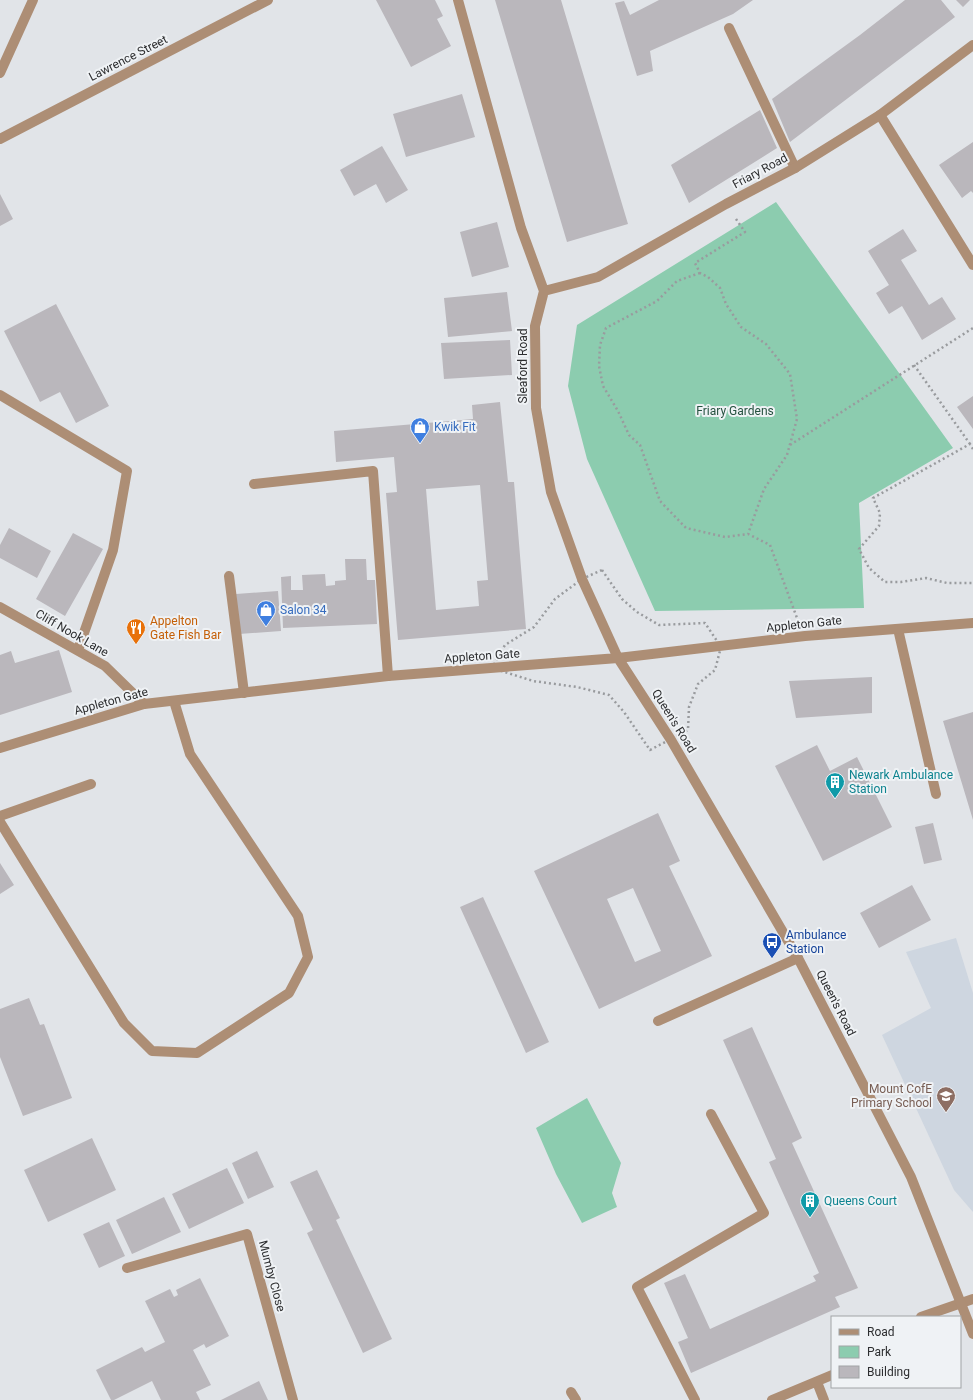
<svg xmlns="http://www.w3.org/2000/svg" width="973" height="1400" viewBox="0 0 973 1400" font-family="Roboto,sans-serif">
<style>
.built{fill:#ced6e0}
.green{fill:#8cccaf}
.building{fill:#bab7bc;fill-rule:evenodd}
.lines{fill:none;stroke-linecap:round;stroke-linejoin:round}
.path{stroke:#999b9e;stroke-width:2.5;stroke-dasharray:2 3;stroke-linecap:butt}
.service{stroke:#ad8e75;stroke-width:10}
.minor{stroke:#ad8e75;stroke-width:10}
.tertiary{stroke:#ad8e75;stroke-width:10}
.labels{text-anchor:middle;stroke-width:4;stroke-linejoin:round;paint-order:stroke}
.street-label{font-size:12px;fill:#2d2e30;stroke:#eff2f5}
.park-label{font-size:12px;fill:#25513f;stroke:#eff2f5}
.shop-label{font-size:12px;fill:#366cbe;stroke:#eff2f5;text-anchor:start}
.food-label{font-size:12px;fill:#c56008;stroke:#eff2f5;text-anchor:start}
.culture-label{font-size:12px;fill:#0d838f;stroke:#eff2f5;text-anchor:start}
.transit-label{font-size:12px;fill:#164399;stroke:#eff2f5;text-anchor:start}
.education-label{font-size:12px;fill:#785e54;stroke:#eff2f5;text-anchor:end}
</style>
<rect width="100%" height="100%" fill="#e1e4e8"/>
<path class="built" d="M 956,938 L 973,993 L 973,1212 L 954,1190 L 882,1035 L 931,1008 L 906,952 Z"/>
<path class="green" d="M 776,202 L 953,448 L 859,503 L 864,608 L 655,611 L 587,459 L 568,386 L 577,325 Z
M 587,1098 L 621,1163 L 612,1193 L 617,1207 L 582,1223 L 556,1174 L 536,1128 Z"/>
<path class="building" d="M 376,0 L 435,0 L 443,16 L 437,19 L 451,46 L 411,67 Z
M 495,0 L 561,0 L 628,224 L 567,242 Z
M 659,0 L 753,0 L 733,14 L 650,51 L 653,71 L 637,76 L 615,3 L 624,1 L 630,15 Z
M 905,0 L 941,0 L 955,17 L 790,142 L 772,99 L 860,35 Z
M 956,0 L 970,0 L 963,7 Z
M 462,94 L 475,137 L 406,157 L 393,114 Z
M 760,110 L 777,148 L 689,203 L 671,165 Z
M 973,142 L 973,193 L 971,191 L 962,198 L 939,165 Z
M 382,146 L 408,190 L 386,203 L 376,184 L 354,196 L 340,170 Z
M 0,194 L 13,219 L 0,226 Z
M 497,222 L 509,267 L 472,277 L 460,232 Z
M 903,229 L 917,251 L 901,260 L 929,305 L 942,297 L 956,319 L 922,340 L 902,306 L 889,314 L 876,293 L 889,285 L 868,251 Z
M 507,292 L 512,331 L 448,337 L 444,298 Z
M 56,304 L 109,406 L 76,423 L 60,392 L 40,402 L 4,331 Z
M 510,340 L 512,375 L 444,379 L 441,343 Z
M 973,396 L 973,429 L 957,407 Z
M 500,402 L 508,482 L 514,482 L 526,629 L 398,640 L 386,493 L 397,492 L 394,457 L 336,462 L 334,431 L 473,419 L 472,405 ZM 480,485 L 488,580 L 477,581 L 479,606 L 436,610 L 426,489 Z
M 9,528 L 51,551 L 37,578 L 0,558 L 0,545 Z
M 73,533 L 103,549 L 65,616 L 36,599 Z
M 345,559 L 366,559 L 367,580 L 375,580 L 377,624 L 283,628 L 281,577 L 291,576 L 291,590 L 303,590 L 302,575 L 325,574 L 326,586 L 335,585 L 335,581 L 346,580 Z
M 278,591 L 281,631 L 239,634 L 236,594 Z
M 59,650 L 72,692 L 0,715 L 0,655 L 11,651 L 15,663 Z
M 872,677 L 872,713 L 796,718 L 789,681 Z
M 973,712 L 973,820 L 943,721 Z
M 817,745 L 830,771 L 857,757 L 892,827 L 823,861 L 775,766 Z
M 658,813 L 680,861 L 669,866 L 712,956 L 599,1009 L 534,871 ZM 633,888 L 661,951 L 635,962 L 607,899 Z
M 933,823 L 942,860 L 924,864 L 915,827 Z
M 0,863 L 14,885 L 0,894 Z
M 912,885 L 931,920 L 879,948 L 860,913 Z
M 483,897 L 549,1042 L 526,1053 L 460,907 Z
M 29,998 L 40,1025 L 44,1024 L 72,1098 L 23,1116 L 0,1057 L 0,1009 Z
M 752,1027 L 802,1138 L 792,1143 L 858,1288 L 835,1297 L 840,1307 L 691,1373 L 678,1342 L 688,1338 L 664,1283 L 685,1274 L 710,1329 L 816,1281 L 813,1276 L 819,1273 L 769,1162 L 776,1159 L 723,1040 Z
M 92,1138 L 116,1190 L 48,1222 L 24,1170 Z
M 257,1151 L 274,1187 L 248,1199 L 232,1163 Z
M 227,1168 L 244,1203 L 189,1229 L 172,1194 Z
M 317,1170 L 340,1218 L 336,1220 L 392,1339 L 363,1353 L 307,1233 L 313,1230 L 290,1182 Z
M 164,1197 L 181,1232 L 132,1254 L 116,1220 Z
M 109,1222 L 125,1256 L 99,1268 L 83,1234 Z
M 200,1278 L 229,1336 L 206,1348 L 204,1344 L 193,1350 L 211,1385 L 196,1392 L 200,1400 L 161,1400 L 152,1381 L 114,1400 L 111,1400 L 96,1370 L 142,1347 L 145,1352 L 165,1342 L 145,1301 L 170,1289 L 174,1297 L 178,1295 L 176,1290 Z
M 259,1381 L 268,1400 L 221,1400 Z"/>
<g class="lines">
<path class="path" d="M 736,219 L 745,232 L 695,263 L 700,273 L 708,277 L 720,288 L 726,304 L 741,327 L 766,344 L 790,374 L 797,419 L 787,455 L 764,489 L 748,534
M 700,273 L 677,281 L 657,301 L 606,328 L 600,345 L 599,366 L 603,386 L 618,411 L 629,435 L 640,445 L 660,501 L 686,528 L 725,537 L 748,534 L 770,545 L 797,618
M 914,365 L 970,444
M 790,445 L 973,328
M 973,449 L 970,444 L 873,498 L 880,513 L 879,526 L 859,549 L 869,568 L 885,582 L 901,582 L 926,578 L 947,583 L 973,583
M 602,570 L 622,599 L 637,612 L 659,625 L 705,623 L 721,647 L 715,670 L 698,684 L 689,707 L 688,730 L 650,750 L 624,712 L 609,695 L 577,687 L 533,681 L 492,668 L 505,645 L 534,627 L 555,599 L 582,579 Z"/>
<path class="service" d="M 729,28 L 795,168
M 880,115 L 973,265
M 0,395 L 127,471 L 113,550 L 78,650
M 254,484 L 373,471 L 388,676
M 229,576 L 244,693
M 898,629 L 936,794
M 0,816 L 91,784
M 0,822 L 124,1023 L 152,1051 L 197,1053 L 289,993 L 308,957 L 298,916 L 190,754 L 174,701
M 658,1021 L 798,958
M 571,1392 L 576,1400
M 695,1400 L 637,1287 L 764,1213 L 711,1114"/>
<path class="minor" d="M 0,73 L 33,0
M 0,139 L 268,0
M 0,607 L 105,666 L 144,704
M 618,658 L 805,636 L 973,623
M 127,1268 L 247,1234 L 293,1400
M 921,1317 L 973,1299
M 817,1382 L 824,1400
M 772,1400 L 832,1375"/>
<path class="tertiary" d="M 458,0 L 521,228 L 544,291 L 535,326 L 536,408 L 551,492 L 582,579 L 618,658 L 671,740 L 798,958 L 911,1177 L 973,1334
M 544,291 L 598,277 L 726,204 L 795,168 L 880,115 L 973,45
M 0,748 L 144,704 L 388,676 L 618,658"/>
</g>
<defs>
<g id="shop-pin" transform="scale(1)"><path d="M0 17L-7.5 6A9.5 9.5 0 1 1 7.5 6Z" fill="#3f7fe0" stroke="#eff2f5"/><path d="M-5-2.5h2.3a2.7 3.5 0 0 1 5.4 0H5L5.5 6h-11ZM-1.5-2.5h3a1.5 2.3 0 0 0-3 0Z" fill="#fff"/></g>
<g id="restaurant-pin" transform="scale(1)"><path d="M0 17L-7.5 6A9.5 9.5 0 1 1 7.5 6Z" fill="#e8710a" stroke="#eff2f5"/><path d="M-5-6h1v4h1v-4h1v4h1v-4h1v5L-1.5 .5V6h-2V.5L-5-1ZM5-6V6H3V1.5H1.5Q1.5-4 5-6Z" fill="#fff"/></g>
<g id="building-pin" transform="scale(1)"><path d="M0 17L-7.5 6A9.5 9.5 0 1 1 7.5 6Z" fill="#0f9aa8" stroke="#eff2f5"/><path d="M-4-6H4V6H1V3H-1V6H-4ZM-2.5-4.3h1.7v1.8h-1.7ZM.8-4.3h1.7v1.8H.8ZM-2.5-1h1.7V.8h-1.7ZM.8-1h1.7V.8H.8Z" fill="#fff"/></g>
<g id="bus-pin" transform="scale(1)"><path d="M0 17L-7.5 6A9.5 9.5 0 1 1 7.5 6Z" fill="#1a4fb4" stroke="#eff2f5"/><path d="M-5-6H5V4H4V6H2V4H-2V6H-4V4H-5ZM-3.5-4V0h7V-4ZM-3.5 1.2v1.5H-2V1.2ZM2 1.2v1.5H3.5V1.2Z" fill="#fff"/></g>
<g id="school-pin" transform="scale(1)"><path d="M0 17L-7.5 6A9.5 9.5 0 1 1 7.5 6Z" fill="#8d6e63" stroke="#eff2f5"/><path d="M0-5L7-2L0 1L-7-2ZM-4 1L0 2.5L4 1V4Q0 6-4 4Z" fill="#fff"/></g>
</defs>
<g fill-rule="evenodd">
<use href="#shop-pin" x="420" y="427"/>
<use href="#shop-pin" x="266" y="610"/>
<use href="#restaurant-pin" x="136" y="628"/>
<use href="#building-pin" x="835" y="782"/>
<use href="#bus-pin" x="772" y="942"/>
<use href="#school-pin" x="946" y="1096"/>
<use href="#building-pin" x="810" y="1201"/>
</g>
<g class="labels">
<g class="street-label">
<text transform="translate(128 58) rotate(-27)" y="4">Lawrence Street</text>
<text transform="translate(760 171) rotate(-28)" y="4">Friary Road</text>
<text transform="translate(523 366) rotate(-90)" y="4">Sleaford Road</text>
<text transform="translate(804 624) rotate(-6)" y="4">Appleton Gate</text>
<text transform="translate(72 633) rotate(30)" y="4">Cliff Nook Lane</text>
<text transform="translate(482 656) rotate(-4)" y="4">Appleton Gate</text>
<text transform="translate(111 701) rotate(-15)" y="4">Appleton Gate</text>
<text transform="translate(674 721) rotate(58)" y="4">Queen's Road</text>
<text transform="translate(836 1003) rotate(63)" y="4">Queen's Road</text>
<text transform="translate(272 1276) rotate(75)" y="4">Mumby Close</text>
</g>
<g class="park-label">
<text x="735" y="415">Friary Gardens</text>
</g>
<g class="shop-label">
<text x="434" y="431">Kwik Fit</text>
<text x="280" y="614">Salon 34</text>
</g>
<g class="food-label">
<text x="150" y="625">Appelton<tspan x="150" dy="14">Gate Fish Bar</tspan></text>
</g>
<g class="culture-label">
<text x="849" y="779">Newark Ambulance<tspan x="849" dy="14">Station</tspan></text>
<text x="824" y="1205">Queens Court</text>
</g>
<g class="transit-label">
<text x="786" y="939">Ambulance<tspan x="786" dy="14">Station</tspan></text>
</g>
<g class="education-label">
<text x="932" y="1093">Mount CofE<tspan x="932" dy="14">Primary School</tspan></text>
</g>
</g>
<rect x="831" y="1316" width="130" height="72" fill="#eff2f5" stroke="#a1a4a6"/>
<rect x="839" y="1329" width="20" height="6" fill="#ad8e75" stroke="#a1a4a6"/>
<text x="867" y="1336" font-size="12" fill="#2d2e30">Road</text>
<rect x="839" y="1346" width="20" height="12" fill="#8cccaf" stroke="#a1a4a6"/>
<text x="867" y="1356" font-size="12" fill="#2d2e30">Park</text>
<rect x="839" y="1366" width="20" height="12" fill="#bab7bc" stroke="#a1a4a6"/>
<text x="867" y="1376" font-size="12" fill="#2d2e30">Building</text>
</svg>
